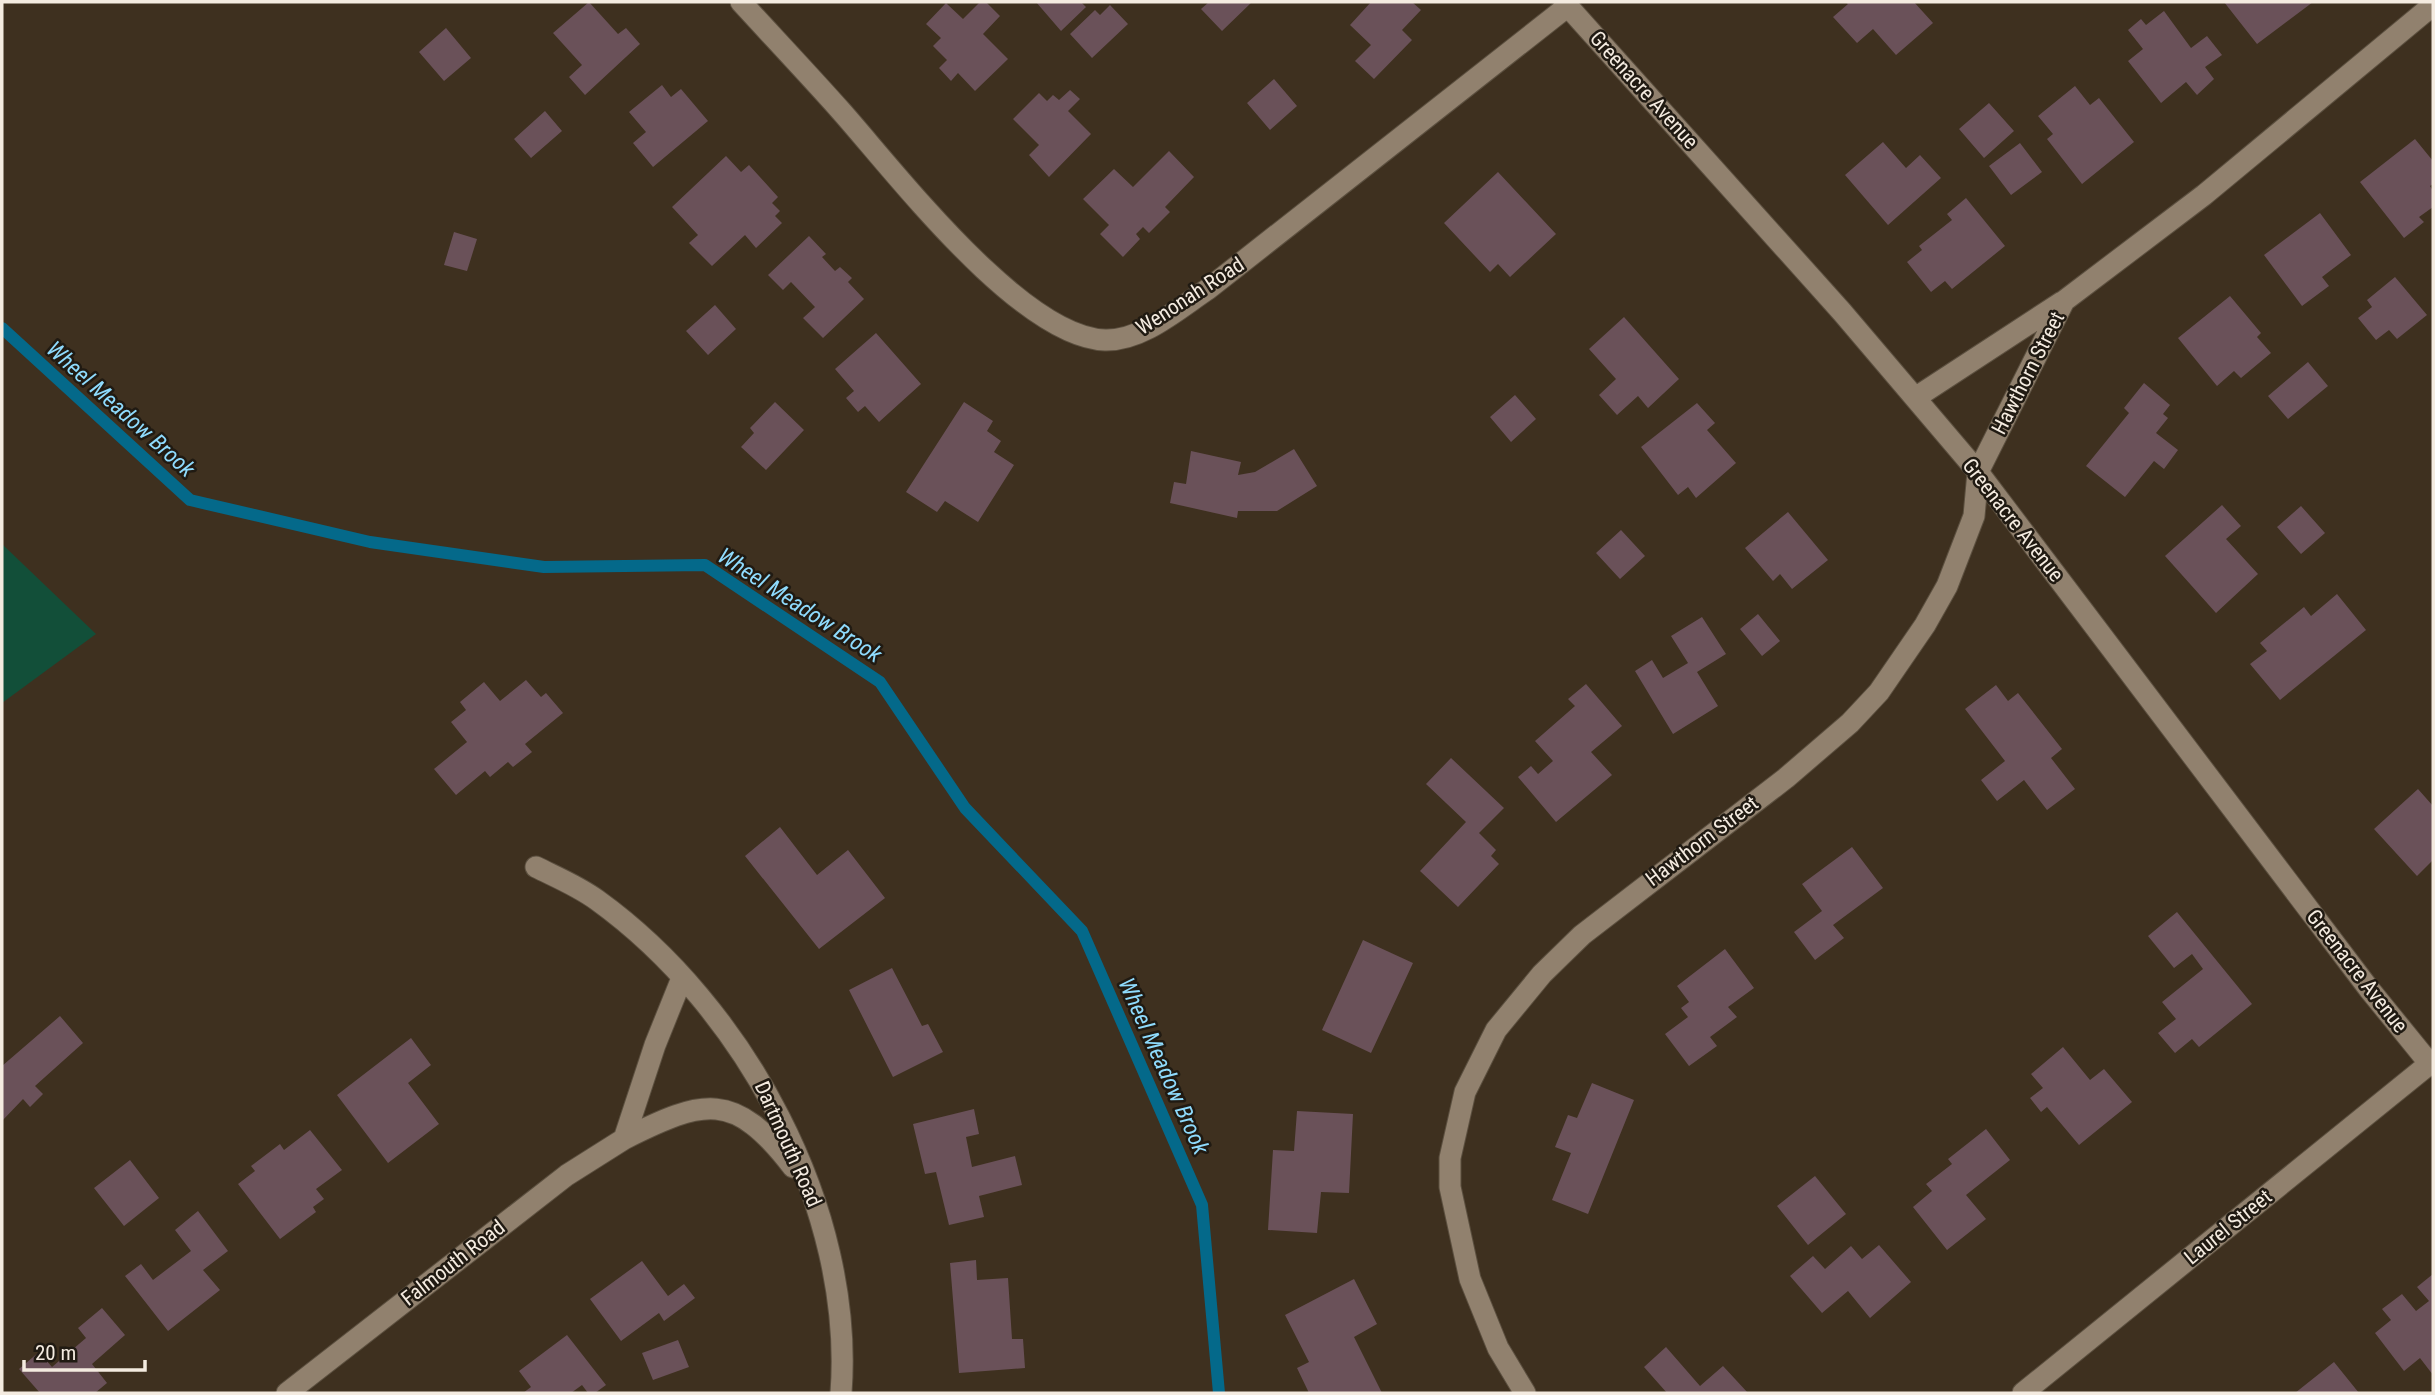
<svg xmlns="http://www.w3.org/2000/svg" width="2435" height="1395" viewBox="0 0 2435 1395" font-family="'Roboto Condensed',sans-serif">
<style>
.green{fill:#124f39}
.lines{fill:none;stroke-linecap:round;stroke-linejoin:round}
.stream{stroke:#04698a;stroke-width:12}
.building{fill:#6a5159}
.minor-casing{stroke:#5b4f3f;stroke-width:23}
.minor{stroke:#91816e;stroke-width:21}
.labels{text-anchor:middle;stroke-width:5;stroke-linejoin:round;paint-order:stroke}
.street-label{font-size:21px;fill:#f4ebe0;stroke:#201a12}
.water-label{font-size:23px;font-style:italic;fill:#8fdbfd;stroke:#201a12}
</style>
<rect width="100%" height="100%" fill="#3e301f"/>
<path class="green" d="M 2,544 L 96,634 L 2,703 Z"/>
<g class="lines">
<path class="stream" d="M 2,328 L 190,500 L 370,542 L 544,567 L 705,565 L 880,682 L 965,808 L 1082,931 L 1202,1205 L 1219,1393"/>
</g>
<path class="building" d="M 589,2 L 618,34 L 626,28 L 640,44 L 585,95 L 569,77 L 582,65 L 553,33 Z
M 980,2 L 986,2 L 1000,16 L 983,34 L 1008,59 L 975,91 L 958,73 L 951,81 L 939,68 L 947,60 L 933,46 L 941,38 L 926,24 L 946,3 L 963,19 Z
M 1036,2 L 1081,2 L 1086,7 L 1061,31 Z
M 1209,2 L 1252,2 L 1222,31 L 1201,9 Z
M 1371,2 L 1412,2 L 1421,10 L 1402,30 L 1412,40 L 1374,79 L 1355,61 L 1371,45 L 1350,25 Z
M 1845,2 L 1914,2 L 1933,23 L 1896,55 L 1873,29 L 1857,43 L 1833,17 L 1848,4 Z
M 2224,2 L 2313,2 L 2257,44 Z
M 1110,5 L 1128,24 L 1092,58 L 1070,34 L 1095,10 L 1100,15 Z
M 2164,11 L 2191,48 L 2207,36 L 2222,55 L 2205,67 L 2214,79 L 2197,95 L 2186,82 L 2161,103 L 2128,61 L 2143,49 L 2128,30 L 2141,19 L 2146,25 Z
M 446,28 L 471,58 L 444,81 L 419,52 Z
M 1274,79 L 1297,106 L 1270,130 L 1247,103 Z
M 662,85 L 671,97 L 681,89 L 708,121 L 653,167 L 633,143 L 646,132 L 629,112 Z
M 2075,86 L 2090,105 L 2099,98 L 2134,142 L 2082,184 L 2047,139 L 2053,134 L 2038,116 Z
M 1070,90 L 1080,99 L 1068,111 L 1091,134 L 1049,177 L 1029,155 L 1039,145 L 1013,119 L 1039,93 L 1047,101 L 1053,95 L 1059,100 Z
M 1989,103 L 2014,131 L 1984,158 L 1959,129 Z
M 545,111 L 562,131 L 531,158 L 514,139 Z
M 2415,139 L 2433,161 L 2433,184 L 2430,186 L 2433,191 L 2433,207 L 2419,217 L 2424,222 L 2404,238 L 2360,182 Z
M 1883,142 L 1906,168 L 1920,155 L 1941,178 L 1888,225 L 1845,175 Z
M 2020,143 L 2042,172 L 2011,195 L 1989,166 Z
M 1169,151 L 1194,177 L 1165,207 L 1170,212 L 1149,233 L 1143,227 L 1136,234 L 1140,239 L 1123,257 L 1100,234 L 1109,225 L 1083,199 L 1114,169 L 1133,187 Z
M 726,156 L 741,172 L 749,165 L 778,197 L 772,203 L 780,211 L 775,216 L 782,223 L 756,248 L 745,235 L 712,266 L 689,243 L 698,235 L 672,207 Z
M 1498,172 L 1556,234 L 1510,277 L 1498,264 L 1490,272 L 1444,223 Z
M 1966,198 L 2005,246 L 1952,289 L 1945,281 L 1931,292 L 1907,262 L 1922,250 L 1919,246 L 1952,220 L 1947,214 Z
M 2320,213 L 2351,255 L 2322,277 L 2329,286 L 2302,306 L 2264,255 Z
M 454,232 L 477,239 L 467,271 L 444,265 Z
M 809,236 L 826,254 L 822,257 L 835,271 L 840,267 L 852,278 L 848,282 L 864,299 L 823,338 L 803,318 L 815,307 L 791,282 L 783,290 L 768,275 Z
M 2395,277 L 2427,315 L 2397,339 L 2389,330 L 2376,340 L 2358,318 L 2372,307 L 2367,300 Z
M 2230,296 L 2261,333 L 2257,337 L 2271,353 L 2241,378 L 2234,371 L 2217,386 L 2178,338 Z
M 715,305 L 736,329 L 708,355 L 686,331 Z
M 1624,317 L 1679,379 L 1648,408 L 1638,396 L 1617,415 L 1599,395 L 1616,379 L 1589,349 Z
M 876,333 L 921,384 L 879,422 L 865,406 L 858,412 L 846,398 L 854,391 L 835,369 Z
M 2308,362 L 2328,386 L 2288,419 L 2268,396 Z
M 2144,383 L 2170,405 L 2163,414 L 2168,418 L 2156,433 L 2178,450 L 2164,469 L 2154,461 L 2125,497 L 2086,466 L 2129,413 L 2124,408 Z
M 1515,395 L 1536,419 L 1511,442 L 1490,417 Z
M 775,402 L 804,430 L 766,470 L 741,447 L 754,433 L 750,428 Z
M 964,402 L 993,421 L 987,431 L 1001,441 L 994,452 L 1014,465 L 978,522 L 945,501 L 937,512 L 906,492 Z
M 1697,403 L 1715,423 L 1707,430 L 1736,463 L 1696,498 L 1688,487 L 1678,495 L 1641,447 Z
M 1294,449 L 1317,486 L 1277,511 L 1238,511 L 1237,518 L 1170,503 L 1174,482 L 1186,484 L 1191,451 L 1241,462 L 1238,475 L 1255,472 Z
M 2222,505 L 2241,526 L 2226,539 L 2258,574 L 2216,613 L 2165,556 Z
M 2301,506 L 2325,533 L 2301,554 L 2277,527 Z
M 1788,512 L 1828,560 L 1792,589 L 1780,574 L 1773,581 L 1745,548 Z
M 1621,530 L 1645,556 L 1620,579 L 1596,553 Z
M 2337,594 L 2366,630 L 2280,700 L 2250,664 L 2267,651 L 2260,643 L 2304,607 L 2311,616 Z
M 1758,614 L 1780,641 L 1762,656 L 1740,629 Z
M 1702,617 L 1726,654 L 1697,672 L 1718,706 L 1673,734 L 1635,671 L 1652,660 L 1663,678 L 1688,663 L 1671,636 Z
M 526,680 L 541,697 L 546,693 L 563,713 L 525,744 L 532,752 L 513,767 L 508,762 L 490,777 L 485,771 L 456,795 L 434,769 L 467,742 L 451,722 L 466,710 L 460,702 L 484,682 L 500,701 Z
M 1586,684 L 1622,726 L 1591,752 L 1612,775 L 1556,822 L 1518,777 L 1531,766 L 1538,774 L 1553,761 L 1535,741 L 1575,706 L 1568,699 Z
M 1996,685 L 2008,701 L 2018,693 L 2062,749 L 2051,758 L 2075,789 L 2047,810 L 2024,780 L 1997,801 L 1981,780 L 2005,761 L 1965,709 Z
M 1451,758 L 1504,808 L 1479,833 L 1496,850 L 1491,856 L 1499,864 L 1458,907 L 1420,871 L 1466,822 L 1426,784 Z
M 2418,789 L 2433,806 L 2433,860 L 2417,876 L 2374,829 Z
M 780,827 L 817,875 L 848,850 L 885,898 L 819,949 L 745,856 Z
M 1852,847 L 1883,888 L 1833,925 L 1844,938 L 1815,960 L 1794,932 L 1822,911 L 1802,884 Z
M 2177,912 L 2252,1004 L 2199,1047 L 2192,1039 L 2175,1053 L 2158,1033 L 2176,1019 L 2162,1002 L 2203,969 L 2192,954 L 2174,968 L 2148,936 Z
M 1363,940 L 1413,963 L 1371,1053 L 1322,1030 Z
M 1725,949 L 1754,988 L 1728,1007 L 1737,1017 L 1710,1037 L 1717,1046 L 1689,1066 L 1665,1034 L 1688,1017 L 1681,1008 L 1689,1002 L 1677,986 Z
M 892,968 L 922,1026 L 928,1024 L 943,1052 L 893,1077 L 849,990 Z
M 60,1016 L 83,1043 L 35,1086 L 43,1094 L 30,1107 L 23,1099 L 2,1121 L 2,1066 Z
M 411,1038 L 431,1065 L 408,1083 L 439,1124 L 388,1163 L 337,1095 Z
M 2063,1047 L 2090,1080 L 2104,1069 L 2132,1102 L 2079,1145 L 2047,1107 L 2041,1112 L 2030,1098 L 2043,1088 L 2031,1074 Z
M 1592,1083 L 1634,1100 L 1588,1214 L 1552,1200 L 1571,1153 L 1555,1147 L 1568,1115 L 1577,1118 Z
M 974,1109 L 979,1134 L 966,1137 L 972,1167 L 1015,1156 L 1022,1185 L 979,1196 L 984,1217 L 949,1225 L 936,1172 L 925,1174 L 913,1124 Z
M 1297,1111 L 1353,1114 L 1349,1193 L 1321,1192 L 1317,1233 L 1268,1230 L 1273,1150 L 1294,1151 Z
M 1986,1129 L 2010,1160 L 1966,1195 L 1986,1219 L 1947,1250 L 1913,1207 L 1932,1191 L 1926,1184 L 1952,1164 L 1948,1159 Z
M 310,1130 L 342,1170 L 316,1189 L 324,1199 L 313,1207 L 316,1212 L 280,1239 L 238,1184 L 255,1171 L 251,1166 L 280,1144 L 284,1150 Z
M 130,1160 L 159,1198 L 124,1226 L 94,1188 Z
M 1815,1176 L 1846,1214 L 1808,1245 L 1777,1206 Z
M 198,1211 L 228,1251 L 203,1270 L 220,1290 L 168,1331 L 125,1276 L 141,1264 L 153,1280 L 191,1251 L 175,1230 Z
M 1879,1245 L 1911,1282 L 1870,1318 L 1848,1291 L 1822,1313 L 1790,1276 L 1813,1256 L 1825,1269 L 1851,1246 L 1862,1259 Z
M 976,1260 L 977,1280 L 1008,1278 L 1012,1339 L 1023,1339 L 1025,1368 L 959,1373 L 950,1263 Z
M 642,1261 L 668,1296 L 684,1284 L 695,1298 L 664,1321 L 659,1313 L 621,1341 L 590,1299 Z
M 2433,1274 L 2433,1375 L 2420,1358 L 2404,1371 L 2375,1333 L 2391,1320 L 2382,1309 L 2402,1294 L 2416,1311 L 2429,1301 L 2417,1287 Z
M 1354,1279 L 1377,1324 L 1354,1337 L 1382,1393 L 1309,1393 L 1297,1368 L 1309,1362 L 1285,1315 Z
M 102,1308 L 125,1335 L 92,1364 L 107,1383 L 95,1393 L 40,1393 L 19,1369 L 39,1352 L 52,1367 L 86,1338 L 78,1328 Z
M 567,1335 L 606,1385 L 595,1393 L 588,1393 L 582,1385 L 571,1393 L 523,1393 L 531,1387 L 519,1371 Z
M 678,1340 L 689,1367 L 653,1380 L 642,1353 Z
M 1666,1347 L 1700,1386 L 1723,1366 L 1748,1393 L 1667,1393 L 1644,1367 Z
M 2334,1362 L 2359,1393 L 2295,1393 Z"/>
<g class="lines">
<g class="minor-casing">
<path id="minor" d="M 741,2 C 774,38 808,74 841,111 C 896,173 1021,337 1105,340 C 1142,341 1178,309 1208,289 L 1568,6
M 1564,2 L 1842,312 L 1978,472 L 2369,989 L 2430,1064
M 1915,398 L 2062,302
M 536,867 C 556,877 578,886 597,900 C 744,1006 855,1209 841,1393
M 624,1139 C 704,1099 734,1090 793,1167
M 287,1393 L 567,1175 L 624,1139 L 655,1045 L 682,978
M 1525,1393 L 1498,1348 L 1470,1279 L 1450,1187 L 1450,1158 L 1465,1092 L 1496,1030 L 1542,974 L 1582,935 L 1786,778 L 1850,723 L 1879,692 L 1925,625 L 1947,586 L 1974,516 L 1978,472 L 2064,301 L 2204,195 L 2433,5
M 2023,1393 L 2433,1061"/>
</g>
<use href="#minor" class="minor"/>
</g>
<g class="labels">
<g class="street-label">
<text transform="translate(1644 90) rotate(48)" y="7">Greenacre Avenue</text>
<text transform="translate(1190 296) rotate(-33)" y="7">Wenonah Road</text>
<text transform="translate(2028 373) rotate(-63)" y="7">Hawthorn Street</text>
<text transform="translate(2013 520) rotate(52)" y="7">Greenacre Avenue</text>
<text transform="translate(1702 841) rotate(-37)" y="7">Hawthorn Street</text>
<text transform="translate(2357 971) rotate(52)" y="7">Greenacre Avenue</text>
<text transform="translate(788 1144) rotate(66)" y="7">Dartmouth Road</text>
<text transform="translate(2228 1227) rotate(-39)" y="7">Laurel Street</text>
<text transform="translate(453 1263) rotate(-38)" y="7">Falmouth Road</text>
</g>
<g class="water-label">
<text transform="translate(121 409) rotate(42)" y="8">Wheel Meadow Brook</text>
<text transform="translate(800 605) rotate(33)" y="8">Wheel Meadow Brook</text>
<text transform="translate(1164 1066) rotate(66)" y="8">Wheel Meadow Brook</text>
</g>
</g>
<rect width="2435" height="1395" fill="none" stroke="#f4ebe0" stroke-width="7"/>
<path d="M24 1360v10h121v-10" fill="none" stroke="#f4ebe0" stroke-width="3.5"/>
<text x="35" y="1360" font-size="21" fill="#f4ebe0" stroke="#201a12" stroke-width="5" paint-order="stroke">20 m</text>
</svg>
